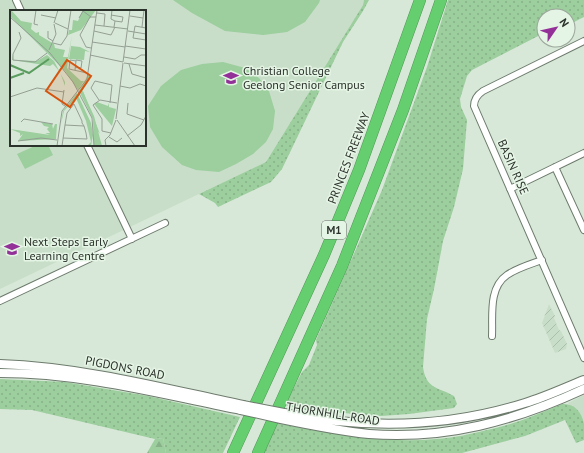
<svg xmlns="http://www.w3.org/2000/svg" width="584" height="453" viewBox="0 0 584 453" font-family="'PT Sans',sans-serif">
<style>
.built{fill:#c8dec8;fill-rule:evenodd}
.industrial{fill:url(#industrial-furrows)}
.grass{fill:url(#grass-dots)}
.forest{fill:url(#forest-firs)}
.pitch{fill:#9cce9e}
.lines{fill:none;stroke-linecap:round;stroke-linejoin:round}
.street-casing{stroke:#6d7b6d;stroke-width:8}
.secondary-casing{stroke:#6d7b6d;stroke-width:10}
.highway-casing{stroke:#519857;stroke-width:12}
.street{stroke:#fff;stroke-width:6}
.secondary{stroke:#fff;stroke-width:8}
.highway{stroke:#65cf6f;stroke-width:11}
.secondary-bridge-casing{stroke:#6d7b6d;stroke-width:10;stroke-linecap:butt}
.secondary-bridge{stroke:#fff;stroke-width:8}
.labels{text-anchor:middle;stroke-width:3;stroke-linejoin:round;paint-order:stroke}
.shield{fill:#e5f5e5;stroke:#636c63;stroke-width:1}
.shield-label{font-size:11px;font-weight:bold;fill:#2b312b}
.poi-label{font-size:12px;fill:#2b312b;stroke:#e5f5e5;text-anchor:start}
.street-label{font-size:12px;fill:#2b312b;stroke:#e5f5e5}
.inset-river{fill:none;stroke:#5b9c5f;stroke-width:2}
.inset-road{fill:none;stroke:#939f93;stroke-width:1}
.view{fill:#d5550f;fill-opacity:0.15;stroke:#d5550f;stroke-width:2}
.inset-edge{fill:none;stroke:#2b312b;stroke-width:2}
</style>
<defs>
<pattern id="industrial-furrows" width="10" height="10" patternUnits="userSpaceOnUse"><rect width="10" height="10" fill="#c8dec8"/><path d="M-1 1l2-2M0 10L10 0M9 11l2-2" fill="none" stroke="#acbfac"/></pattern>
<pattern id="grass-dots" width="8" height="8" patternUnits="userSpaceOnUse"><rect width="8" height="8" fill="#9cce9e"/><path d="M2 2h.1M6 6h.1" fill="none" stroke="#87b188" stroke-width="1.8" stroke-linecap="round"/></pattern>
<pattern id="forest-firs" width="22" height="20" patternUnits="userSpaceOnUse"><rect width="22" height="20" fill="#9cce9e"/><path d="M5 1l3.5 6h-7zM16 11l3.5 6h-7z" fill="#87b188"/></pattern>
</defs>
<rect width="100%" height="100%" fill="#d8e8d8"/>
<path class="built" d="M 0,0 L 364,0 L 363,5 L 266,162 L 0,289 ZM 11,11 L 145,11 L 145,145 L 11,145 Z
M 584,395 L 584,436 L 568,403 Z"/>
<path class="industrial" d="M 549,304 L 555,316 L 554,318 L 559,330 L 561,331 L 567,344 L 566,349 L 555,353 L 542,323 Z"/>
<path class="grass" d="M 364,0 L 369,0 L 363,11 L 343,42 L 282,169 L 271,182 L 218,207 L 215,203 L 199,194 L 266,162 L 363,5 Z
M 448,0 L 584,0 L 584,17 L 568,25 L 568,16 L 544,16 L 544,33 L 472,70 L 467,76 L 460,99 L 461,107 L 467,120 L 463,169 L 454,207 L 443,241 L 434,289 L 427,319 L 423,367 C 426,389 438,387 454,396 L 457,404 L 454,408 L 409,414 L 381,416 L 305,410 L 285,405 L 302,372 L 309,365 L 317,345 L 316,340 L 382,190 L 427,67 Z
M 0,379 L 65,382 L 148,396 L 240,417 L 223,453 L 166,453 L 163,438 L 155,439 L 32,410 L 0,409 Z
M 562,404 C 574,403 582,412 584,424 C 584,429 584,435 584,440 L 576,443 L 565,420 L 525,436 L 462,453 L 262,453 L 276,423 C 329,433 382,444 436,439 C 453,438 471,434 487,430 C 513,425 538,414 562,404 Z"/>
<path class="forest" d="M 163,438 L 166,453 L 147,453 L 155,439 Z"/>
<path class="pitch" d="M 173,0 L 320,0 L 319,3 L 305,22 L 287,32 L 263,35 L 225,31 L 192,13 Z
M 223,62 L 245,68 L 259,78 L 269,91 L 275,111 L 273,129 L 266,142 L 253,154 L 236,164 L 219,172 L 196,170 L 182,165 L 162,147 L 150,127 L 148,106 L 161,86 L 181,70 L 202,64 Z
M 37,145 L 48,145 L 53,155 L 25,169 L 17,154 Z"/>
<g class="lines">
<g class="street-casing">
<path id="street" d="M 16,0 L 21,11
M 584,41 L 483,91 C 477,95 474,99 474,106 L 584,358
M 87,145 L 132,239
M 555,167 L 584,230
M 510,189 L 584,153
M 0,301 L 165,223
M 492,336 C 493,317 488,288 507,275 C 517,268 531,264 542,260"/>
</g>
<g class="secondary-casing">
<path id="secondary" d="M 0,364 C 83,367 163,388 243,405
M 0,373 C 82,373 161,394 241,410
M 284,413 C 364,429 446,428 525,403 C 545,397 564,388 584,380
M 281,419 C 310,425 339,431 369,434 C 445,440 515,421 584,389"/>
</g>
<g class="highway-casing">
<path id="highway" d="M 233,453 L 324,255 L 359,170 L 420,0
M 258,453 L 342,266 L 403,110 L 441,0"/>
</g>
<use href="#street" class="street"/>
<use href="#secondary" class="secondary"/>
<use href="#highway" class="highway"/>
<g class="secondary-bridge-casing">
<path id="secondary-bridge" d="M 243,405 L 284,413
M 241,410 L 281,419"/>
</g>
<use href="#secondary-bridge" class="secondary-bridge"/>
</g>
<defs>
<g id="school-bare" transform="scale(1.2)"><path d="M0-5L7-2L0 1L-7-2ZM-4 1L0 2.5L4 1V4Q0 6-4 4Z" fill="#933199" stroke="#e5f5e5" stroke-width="2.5" paint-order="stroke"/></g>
</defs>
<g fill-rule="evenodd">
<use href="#school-bare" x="231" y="78"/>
<use href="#school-bare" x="12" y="249"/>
</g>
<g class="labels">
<rect class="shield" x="322" y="221" width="24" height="18" rx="3"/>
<g class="shield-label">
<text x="334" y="234">M1</text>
</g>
<g class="poi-label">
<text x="243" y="75">Christian College<tspan x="243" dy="14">Geelong Senior Campus</tspan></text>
<text x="24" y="246">Next Steps Early<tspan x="24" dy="14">Learning Centre</tspan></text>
</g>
<g class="street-label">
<text transform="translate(349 158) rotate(-69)" y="4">PRINCES FREEWAY</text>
<text transform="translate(513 167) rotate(66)" y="4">BASIN RISE</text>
<text transform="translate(125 368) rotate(11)" y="4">PIGDONS ROAD</text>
<text transform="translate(333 414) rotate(9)" y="4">THORNHILL ROAD</text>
</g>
</g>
<g transform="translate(10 10)">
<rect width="136" height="136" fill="#d8e8d8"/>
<path d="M 1,0 L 11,11 L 22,13 L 21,19 L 26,23 L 29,22 L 29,25 L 44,34 L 45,38 L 55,40 L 53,47 L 58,47 L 62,25 L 57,58 L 71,71 L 74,71 L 68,80 L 55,61 L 0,6 ZM 2,44 L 3,50 L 27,51 L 37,45 L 44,51 L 55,72 L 55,76 L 50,62 L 43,54 L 40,56 L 2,50 ZM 78,65 L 81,65 L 72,80 L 84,106 L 92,136 L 84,136 L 83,109 L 69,81 ZM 67,83 L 81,113 L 83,125 L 81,136 L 78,135 L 81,132 L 76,111 L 66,88 L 54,101 L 51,114 L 53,101 ZM 31,112 L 42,114 L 43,119 L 45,114 L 47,114 L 46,129 L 8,131 L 13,124 L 10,126 L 10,123 L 0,119 L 40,125 L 35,123 L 40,123 L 37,119 L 39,117 L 34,116 Z" fill="#9cce9e"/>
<path d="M 73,81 L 90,124 L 87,120 L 87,136 L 83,108 L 71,83 Z" fill="#9cce9e"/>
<path d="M 73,0 L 86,0 L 71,20 L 58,25 L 59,20 L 62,20 L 63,10 L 68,11 ZM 61,36 L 70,37 L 80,42 L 75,41 L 74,50 L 59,49 ZM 87,92 L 98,96 L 99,93 L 99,97 L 106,99 L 102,116 L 84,94 Z" fill="#9cce9e"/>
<path class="inset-river" d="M 0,55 L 19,63 L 39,49M 0,68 L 14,63"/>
<path class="inset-road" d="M 26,0 L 24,14 L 28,15M 102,0 L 101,9 L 105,11M 87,3 L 95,4 L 94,16M 31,5 L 46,8M 101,5 L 113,7 L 112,12 L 105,11 L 104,17M 120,6 L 133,8M 0,7 L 40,43 L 63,72 L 82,108 L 84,136M 69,8 L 73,1 L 81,7M 44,13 L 48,0M 45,13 L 58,19M 85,15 L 118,19M 132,17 L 134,0M 136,18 L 125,16 L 123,28 L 136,30M 38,21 L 38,28 L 43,31M 84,21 L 101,25 L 105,17M 118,21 L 136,24M 9,22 L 11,28 L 3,44 L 3,50 L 25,52 L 37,43M 82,32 L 115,37M 43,33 L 51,35 L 57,26 L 61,0M 115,36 L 136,39M 81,38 L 76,37 L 70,25 L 80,7 L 86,7M 39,40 L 46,24 L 44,14M 80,45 L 113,52M 114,47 L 125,49 L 131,45 L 136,45M 66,51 L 60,50 L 59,59 L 77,63M 113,52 L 120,0M 114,53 L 136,56M 119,54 L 122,64 L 136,68M 65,60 L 66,51 L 66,50 L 72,51 L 71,58 L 65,57M 110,76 L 120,78 L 130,74 L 136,76M 54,80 L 52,94 L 55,96M 136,86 L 136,99M 0,87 L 27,78 L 54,82M 89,90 L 81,78 L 85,71 L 102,75 L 100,93M 118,93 L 117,104 L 134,110M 106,109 L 113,53M 107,110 L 125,136M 11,112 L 14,109 L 43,114M 101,123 L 92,121 L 92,109 L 83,95 L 90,90 L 107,93M 117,126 L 131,115 L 136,106M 99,127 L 107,132 L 112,128M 53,128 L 77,129 L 76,123 L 74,116 L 72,113 L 72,111 L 64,94 L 57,103 L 55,115 L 74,116M 8,131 L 31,128 L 47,130M 47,136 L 52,101 L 77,69 L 87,0M 52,136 L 55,115M 96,136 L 95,130 L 100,125 L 106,110"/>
<path class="view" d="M 57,50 L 81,66 L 60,97 L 36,81 Z"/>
<rect width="136" height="136" class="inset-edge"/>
</g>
<g transform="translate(556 28) rotate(56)"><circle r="19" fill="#e5f5e5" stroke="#9ba79b"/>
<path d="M0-3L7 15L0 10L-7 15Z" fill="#933199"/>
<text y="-6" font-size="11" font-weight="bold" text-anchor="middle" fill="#2b312b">N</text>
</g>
</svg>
